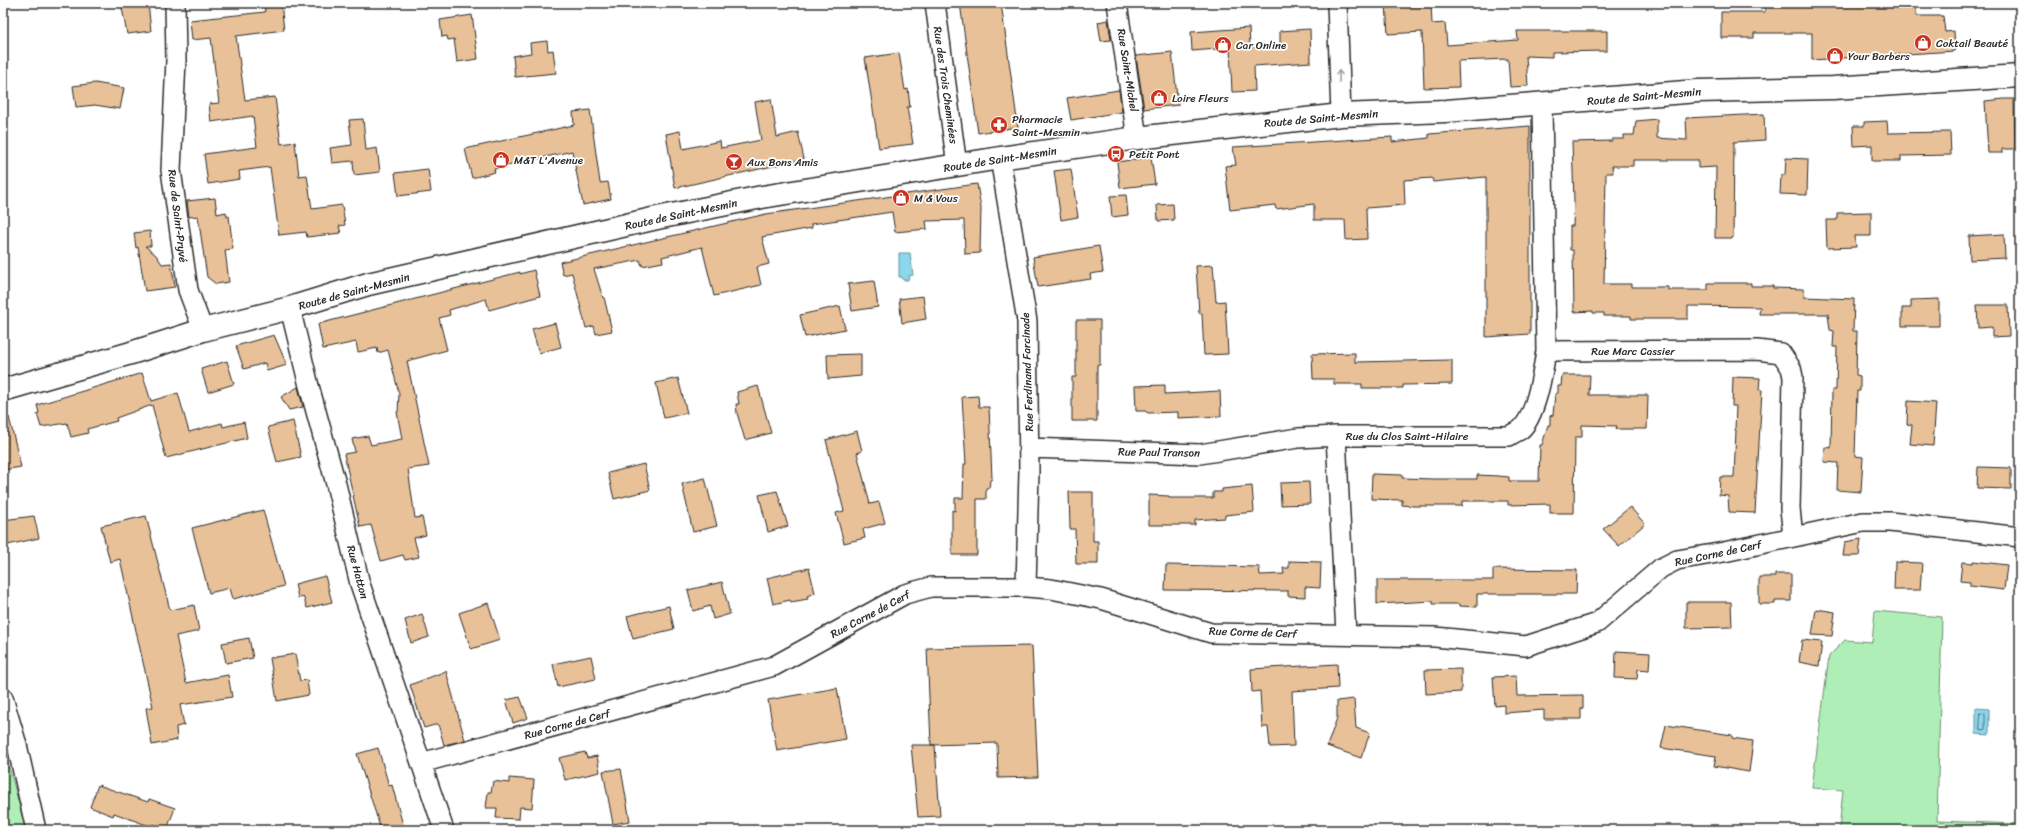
<svg xmlns="http://www.w3.org/2000/svg" width="2023" height="833" viewBox="0 0 2023 833" font-family="Sriracha,sans-serif">
<style>
.green{fill:#afefb7;stroke:#6d8d71}
.water{fill:#8cd7ec;stroke:#65929f}
.lines{fill:none;stroke-linecap:round;stroke-linejoin:round}
.shore{stroke:#527078;stroke-width:1}
.building{fill:#e8c198;stroke:#2b2b2b}
.street-casing{stroke:#2b2b2b;stroke-width:22}
.secondary-casing{stroke:#2b2b2b;stroke-width:25}
.street{stroke:#fff;stroke-width:19}
.secondary{stroke:#fff;stroke-width:22}
.oneway{stroke:#a0a0a0}
.labels{text-anchor:middle;stroke-width:3.5;stroke-linejoin:round;paint-order:stroke}
.poi-label{font-size:11px;fill:#2b2b2b;stroke:#fff;text-anchor:start}
.street-label{font-size:11px;fill:#2b2b2b;stroke:#fff}
</style>
<rect width="100%" height="100%" fill="#fff"/>
<filter id="ink" filterUnits="userSpaceOnUse"><feTurbulence type="fractalNoise" baseFrequency=".025" numOctaves="2"/><feDisplacementMap in="SourceGraphic" scale="8" xChannelSelector="R" yChannelSelector="G"/><feConvolveMatrix kernelMatrix="1 2 1 2 8 2 1 2 1" color-interpolation-filters="sRGB"/></filter>
<g filter="url(#ink)">
<path class="green" d="M 1875,611 L 1942,617 L 1937,821 L 2020,824 L 2020,830 L 1839,830 L 1843,790 L 1812,788 L 1829,656 L 1845,640 L 1872,642 Z
M 3,745 L 26,830 L 3,830 Z"/>
<path class="water" d="M 899,253 L 910,253 L 913,275 L 909,276 L 908,280 L 903,280 L 902,277 L 899,277 Z
M 1976,708 L 1989,709 L 1989,735 L 1976,734 Z"/>
<g class="lines">
<path class="shore" d="M 1981,713 L 1985,714 L 1985,729 L 1983,730 L 1980,729 Z"/>
</g>
<path class="building" d="M 121,3 L 148,3 L 151,31 L 127,34 Z
M 264,3 L 281,3 L 284,30 L 236,36 L 245,100 L 275,97 L 281,144 L 295,142 L 299,176 L 307,175 L 312,209 L 342,205 L 345,225 L 339,226 L 341,233 L 307,237 L 306,232 L 279,235 L 270,167 L 239,171 L 240,179 L 208,184 L 204,154 L 257,147 L 253,116 L 211,122 L 209,104 L 219,103 L 211,38 L 192,40 L 190,20 L 265,12 Z
M 960,3 L 1001,3 L 1018,127 L 978,133 Z
M 1386,3 L 1431,3 L 1432,24 L 1445,23 L 1447,45 L 1518,40 L 1517,31 L 1607,31 L 1607,51 L 1552,52 L 1552,57 L 1526,56 L 1528,86 L 1510,87 L 1508,59 L 1458,61 L 1459,87 L 1424,88 L 1422,32 L 1388,34 Z
M 1810,3 L 1916,3 L 1916,16 L 1943,16 L 1945,32 L 1954,31 L 1955,51 L 1812,60 L 1812,33 L 1754,33 L 1754,38 L 1721,38 L 1721,12 L 1765,12 L 1765,4 Z
M 472,15 L 478,59 L 457,62 L 454,39 L 448,40 L 447,36 L 442,37 L 440,20 Z
M 1108,20 L 1111,40 L 1101,41 L 1098,22 Z
M 1249,28 L 1250,47 L 1280,45 L 1280,31 L 1310,29 L 1311,62 L 1254,66 L 1255,91 L 1232,92 L 1230,48 L 1192,51 L 1191,32 Z
M 547,41 L 548,51 L 553,50 L 556,73 L 515,77 L 513,56 L 531,53 L 530,43 Z
M 1172,52 L 1178,105 L 1144,109 L 1136,56 Z
M 899,53 L 905,90 L 908,89 L 910,107 L 907,107 L 913,144 L 879,148 L 865,58 Z
M 95,83 L 124,88 L 120,109 L 95,105 L 76,107 L 73,86 Z
M 1119,90 L 1122,112 L 1071,120 L 1067,98 Z
M 771,99 L 777,137 L 798,132 L 804,159 L 675,188 L 666,134 L 680,131 L 683,149 L 720,141 L 721,148 L 761,140 L 755,102 Z
M 2004,99 L 2014,99 L 2015,149 L 2002,149 L 2002,153 L 1988,153 L 1985,101 Z
M 590,110 L 600,183 L 608,182 L 611,199 L 583,205 L 572,151 L 494,169 L 495,172 L 472,178 L 465,149 L 574,125 L 573,112 Z
M 1764,114 L 1765,140 L 1734,142 L 1733,238 L 1715,238 L 1716,167 L 1698,168 L 1698,160 L 1633,160 L 1633,166 L 1612,166 L 1613,173 L 1606,173 L 1604,284 L 1631,284 L 1631,287 L 1668,287 L 1668,290 L 1708,290 L 1708,283 L 1751,283 L 1751,286 L 1773,286 L 1773,288 L 1804,289 L 1804,297 L 1854,299 L 1853,331 L 1857,331 L 1856,375 L 1860,376 L 1860,391 L 1857,391 L 1855,456 L 1863,457 L 1861,492 L 1837,490 L 1838,463 L 1824,462 L 1825,447 L 1831,448 L 1832,390 L 1836,390 L 1837,347 L 1833,347 L 1834,331 L 1830,330 L 1828,314 L 1759,314 L 1760,307 L 1688,306 L 1688,319 L 1631,319 L 1631,316 L 1604,316 L 1604,313 L 1593,313 L 1593,311 L 1574,312 L 1573,250 L 1570,250 L 1570,226 L 1573,226 L 1574,201 L 1572,142 L 1612,141 L 1612,139 L 1624,139 L 1624,135 L 1634,135 L 1636,121 L 1657,119 L 1657,138 L 1687,140 L 1686,118 Z
M 363,119 L 366,150 L 377,148 L 380,172 L 354,175 L 353,161 L 332,163 L 330,148 L 352,145 L 349,120 Z
M 1887,121 L 1888,133 L 1950,132 L 1951,155 L 1901,156 L 1901,161 L 1872,161 L 1872,145 L 1854,146 L 1853,126 L 1864,126 L 1864,122 Z
M 1530,126 L 1530,334 L 1486,337 L 1486,177 L 1433,182 L 1432,178 L 1404,180 L 1405,205 L 1366,208 L 1367,239 L 1346,240 L 1345,220 L 1314,220 L 1314,204 L 1276,209 L 1275,205 L 1230,210 L 1225,166 L 1236,165 L 1233,147 L 1392,137 L 1392,142 L 1429,138 L 1429,134 Z
M 1151,157 L 1155,184 L 1120,188 L 1117,162 Z
M 1786,158 L 1808,159 L 1807,195 L 1780,194 L 1781,175 L 1785,175 Z
M 428,169 L 431,192 L 398,196 L 395,173 Z
M 1071,169 L 1078,217 L 1061,220 L 1054,171 Z
M 977,184 L 981,208 L 980,253 L 965,254 L 964,220 L 926,221 L 927,229 L 895,232 L 892,212 L 811,224 L 812,228 L 762,237 L 769,264 L 757,267 L 761,285 L 714,296 L 702,247 L 662,257 L 663,262 L 642,266 L 640,260 L 594,269 L 603,298 L 604,297 L 612,331 L 596,334 L 594,326 L 586,328 L 572,273 L 563,275 L 560,262 L 766,214 Z
M 1126,195 L 1128,215 L 1112,217 L 1110,196 Z
M 215,198 L 217,214 L 226,212 L 227,217 L 229,216 L 233,249 L 225,250 L 229,282 L 216,284 L 207,277 L 198,216 L 189,217 L 187,201 Z
M 1173,204 L 1174,220 L 1158,221 L 1157,205 Z
M 1871,212 L 1871,236 L 1855,236 L 1856,247 L 1827,248 L 1826,220 L 1837,220 L 1837,213 Z
M 150,231 L 151,246 L 145,246 L 156,255 L 162,264 L 171,263 L 175,287 L 145,291 L 138,247 L 136,248 L 134,233 Z
M 2004,234 L 2005,258 L 1970,260 L 1969,236 Z
M 1099,246 L 1103,272 L 1090,274 L 1091,279 L 1038,287 L 1033,257 Z
M 1213,265 L 1216,302 L 1225,301 L 1228,354 L 1204,355 L 1202,313 L 1199,313 L 1196,266 Z
M 534,270 L 540,296 L 489,310 L 486,299 L 449,310 L 450,315 L 439,318 L 447,350 L 407,361 L 429,466 L 408,469 L 415,518 L 422,517 L 426,535 L 414,538 L 419,557 L 405,560 L 403,555 L 381,561 L 371,525 L 360,527 L 344,454 L 355,452 L 352,439 L 368,436 L 371,445 L 402,439 L 397,412 L 398,412 L 399,394 L 388,350 L 378,353 L 377,348 L 358,352 L 356,342 L 323,349 L 318,324 L 520,272 L 520,274 Z
M 874,281 L 878,307 L 852,311 L 848,284 Z
M 923,296 L 926,319 L 902,323 L 899,299 Z
M 1939,299 L 1939,326 L 1902,326 L 1902,308 L 1911,308 L 1911,300 Z
M 1977,305 L 2008,305 L 2009,336 L 1992,337 L 1992,327 L 1978,328 Z
M 840,306 L 845,329 L 805,337 L 800,315 Z
M 1076,320 L 1100,320 L 1100,365 L 1097,365 L 1097,421 L 1072,421 L 1072,377 L 1076,377 Z
M 555,323 L 561,347 L 539,353 L 532,329 Z
M 274,335 L 287,365 L 267,371 L 265,363 L 244,369 L 236,346 Z
M 1355,353 L 1355,362 L 1452,360 L 1452,384 L 1403,385 L 1403,388 L 1362,388 L 1362,384 L 1334,384 L 1334,379 L 1313,379 L 1312,354 Z
M 861,354 L 861,376 L 828,379 L 827,355 Z
M 227,361 L 234,384 L 208,392 L 201,369 Z
M 142,373 L 151,401 L 178,393 L 189,432 L 222,423 L 223,427 L 244,422 L 247,438 L 166,458 L 152,405 L 116,418 L 117,421 L 87,429 L 88,433 L 71,437 L 67,423 L 41,427 L 37,414 L 39,413 L 37,405 Z
M 1562,375 L 1590,375 L 1589,395 L 1648,395 L 1647,429 L 1616,429 L 1617,426 L 1582,425 L 1582,437 L 1575,437 L 1574,513 L 1550,513 L 1550,504 L 1508,505 L 1508,501 L 1462,501 L 1462,506 L 1413,506 L 1402,505 L 1402,500 L 1371,499 L 1372,474 L 1402,475 L 1402,478 L 1434,479 L 1477,479 L 1477,475 L 1498,476 L 1509,477 L 1509,481 L 1539,481 L 1540,445 L 1542,445 L 1548,425 L 1550,425 L 1550,416 L 1553,415 L 1555,394 L 1558,393 L 1558,386 L 1561,386 Z
M 1733,377 L 1760,378 L 1759,390 L 1762,390 L 1755,513 L 1729,512 L 1728,496 L 1719,495 L 1720,477 L 1734,477 L 1736,430 L 1735,430 L 1736,406 L 1732,406 Z
M 678,378 L 687,413 L 664,418 L 656,383 Z
M 1165,385 L 1165,394 L 1220,391 L 1221,416 L 1178,418 L 1178,412 L 1148,413 L 1145,411 L 1136,411 L 1135,386 Z
M 758,386 L 771,433 L 745,440 L 737,413 L 736,404 L 739,404 L 737,392 Z
M 298,387 L 303,407 L 289,410 L 281,397 Z
M 978,396 L 979,407 L 989,407 L 992,479 L 990,480 L 989,488 L 986,488 L 986,499 L 977,499 L 977,555 L 952,555 L 952,510 L 955,511 L 955,498 L 963,498 L 964,464 L 966,464 L 962,397 Z
M 1908,401 L 1936,403 L 1933,446 L 1910,444 L 1912,425 L 1907,424 Z
M 9,417 L 21,467 L 3,470 L 3,418 Z
M 293,421 L 301,457 L 277,462 L 268,427 Z
M 857,431 L 862,451 L 857,453 L 870,504 L 879,502 L 885,523 L 863,529 L 865,538 L 844,543 L 836,513 L 844,511 L 826,440 Z
M 644,464 L 650,490 L 614,499 L 608,473 Z
M 1978,467 L 2011,468 L 2011,489 L 1977,488 Z
M 705,478 L 717,526 L 693,532 L 682,484 Z
M 1309,482 L 1310,504 L 1281,505 L 1280,483 Z
M 1252,486 L 1254,512 L 1225,515 L 1225,518 L 1195,520 L 1195,525 L 1149,525 L 1149,495 L 1169,496 L 1169,498 L 1213,498 L 1213,492 L 1222,492 L 1222,489 Z
M 777,491 L 788,526 L 768,532 L 759,495 Z
M 1069,492 L 1093,492 L 1093,541 L 1098,541 L 1098,564 L 1076,564 L 1075,529 L 1070,529 Z
M 1630,507 L 1645,524 L 1619,546 L 1603,529 Z
M 263,510 L 284,586 L 233,599 L 230,588 L 209,593 L 192,528 Z
M 34,516 L 39,538 L 3,546 L 3,520 Z
M 146,516 L 170,610 L 194,605 L 199,631 L 176,636 L 186,683 L 228,675 L 232,697 L 180,705 L 184,725 L 176,727 L 177,740 L 152,745 L 146,708 L 153,707 L 120,559 L 110,562 L 101,526 Z
M 1861,539 L 1859,556 L 1843,556 L 1845,542 Z
M 1289,561 L 1321,562 L 1320,588 L 1305,587 L 1305,597 L 1288,596 L 1288,591 L 1165,590 L 1166,565 L 1259,567 L 1260,575 L 1284,574 L 1283,568 L 1289,568 Z
M 1973,561 L 2007,565 L 2004,590 L 1970,586 L 1970,582 L 1960,581 L 1962,562 L 1973,563 Z
M 1895,562 L 1922,563 L 1920,590 L 1894,590 Z
M 809,568 L 815,593 L 807,596 L 808,599 L 791,602 L 790,600 L 773,604 L 767,578 Z
M 1493,569 L 1577,570 L 1576,594 L 1477,594 L 1477,607 L 1459,606 L 1459,604 L 1433,604 L 1433,601 L 1377,604 L 1377,580 L 1493,580 Z
M 1775,574 L 1791,574 L 1791,601 L 1775,601 L 1775,604 L 1759,604 L 1759,577 L 1775,577 Z
M 325,576 L 332,602 L 307,608 L 303,596 L 298,598 L 295,584 Z
M 722,582 L 730,614 L 713,619 L 710,606 L 693,611 L 688,590 Z
M 1686,602 L 1731,602 L 1732,627 L 1686,628 Z
M 488,603 L 500,640 L 471,649 L 459,613 Z
M 669,606 L 674,629 L 633,639 L 627,616 Z
M 1816,609 L 1835,612 L 1832,636 L 1812,635 Z
M 422,614 L 429,637 L 411,643 L 405,620 Z
M 249,638 L 253,658 L 226,663 L 222,643 Z
M 1802,640 L 1822,642 L 1819,666 L 1799,662 Z
M 1032,646 L 1038,777 L 998,778 L 997,743 L 931,745 L 927,648 Z
M 1616,651 L 1650,653 L 1649,670 L 1638,669 L 1637,679 L 1615,678 Z
M 295,654 L 300,681 L 307,680 L 309,695 L 277,701 L 270,658 Z
M 591,656 L 596,679 L 558,687 L 553,664 Z
M 1337,664 L 1338,688 L 1292,691 L 1294,746 L 1270,747 L 1268,727 L 1262,727 L 1260,691 L 1252,692 L 1251,669 Z
M 1461,669 L 1461,692 L 1426,694 L 1425,670 Z
M 446,671 L 465,740 L 444,745 L 438,724 L 424,728 L 410,685 Z
M 1516,676 L 1517,696 L 1583,695 L 1583,708 L 1581,708 L 1581,719 L 1544,719 L 1544,710 L 1504,713 L 1504,705 L 1495,706 L 1493,677 Z
M 837,688 L 846,739 L 777,751 L 768,700 Z
M 520,697 L 528,718 L 513,723 L 506,700 Z
M 1354,699 L 1356,728 L 1370,733 L 1361,758 L 1327,746 L 1337,718 L 1337,701 Z
M 1666,725 L 1732,735 L 1732,738 L 1753,741 L 1749,772 L 1714,766 L 1716,756 L 1661,748 Z
M 911,745 L 935,745 L 940,816 L 918,817 Z
M 378,748 L 389,786 L 392,785 L 403,825 L 386,830 L 381,830 L 357,754 Z
M 585,752 L 587,758 L 597,756 L 600,772 L 565,780 L 559,758 Z
M 621,769 L 630,821 L 613,824 L 603,771 Z
M 509,778 L 534,780 L 532,808 L 520,807 L 519,819 L 496,818 L 497,808 L 486,808 L 488,792 L 491,792 L 493,781 L 509,783 Z
M 98,785 L 148,802 L 149,799 L 175,808 L 167,829 L 153,824 L 152,827 L 114,813 L 113,816 L 90,807 Z"/>
<g class="lines">
<g class="street-casing">
<path id="street" d="M 175,3 L 176,60 L 171,170 L 188,290 L 203,330
M 935,3 L 957,166
M 1117,3 L 1137,138
M 1337,3 L 1341,115
M 1000,158 L 1027,321 L 1029,471 L 1026,587
M 290,308 L 309,386 L 336,484 L 360,584 L 444,830
M 1546,351 L 1757,350 L 1781,353 L 1791,368 L 1793,377 L 1790,509 L 1793,536
M 1336,436 L 1346,634
M 1029,448 L 1200,454 L 1298,438 L 1336,436 L 1509,436 C 1512,434 1516,432 1520,430 C 1536,417 1543,371 1546,351 L 1542,104
M 3,698 L 17,745 L 36,830
M 421,763 L 774,666 L 905,594 L 931,587 L 1026,587 L 1051,589 L 1101,599 L 1211,633 L 1435,637 L 1526,646 L 1597,623 L 1661,568 L 1677,560 L 1724,552 L 1863,522 L 1890,522 L 2020,537"/>
</g>
<g class="secondary-casing">
<path id="secondary" d="M 3,390 L 131,353 L 203,330 L 290,308 L 368,284 L 657,218 L 762,197 L 1000,158 L 1137,138 L 1341,115 L 1446,111 L 1698,91 L 1833,88 L 2020,76"/>
</g>
<use href="#street" class="street"/>
<use href="#secondary" class="secondary"/>
</g>
<defs><path id="oneway-shaft" d="M-6 0H5M1.5-3L5.5 0L1.5 3" fill="none" stroke-width="1.6" stroke-linecap="round" stroke-linejoin="round"/></defs>
<use class="oneway" href="#oneway-shaft" transform="translate(1339 76) rotate(-91)"/>
</g>
<defs>
<g id="shop-disc" transform="scale(0.9)"><circle r="9.5" fill="#c8321e" stroke="#fff"/><path d="M-5-2.5h2.3a2.7 3.5 0 0 1 5.4 0H5L5.5 6h-11ZM-1.5-2.5h3a1.5 2.3 0 0 0-3 0Z" fill="#fff"/></g>
<g id="pharmacy-disc" transform="scale(0.9)"><circle r="9.5" fill="#c8321e" stroke="#fff"/><path d="M-2-6h4v4h4v4h-4v4h-4v-4h-4v-4h4Z" fill="#fff"/></g>
<g id="bus-disc" transform="scale(0.9)"><circle r="9.5" fill="#c8321e" stroke="#fff"/><path d="M-5-6H5V4H4V6H2V4H-2V6H-4V4H-5ZM-3.5-4V0h7V-4ZM-3.5 1.2v1.5H-2V1.2ZM2 1.2v1.5H3.5V1.2Z" fill="#fff"/></g>
<g id="bar-disc" transform="scale(0.9)"><circle r="9.5" fill="#c8321e" stroke="#fff"/><path d="M-6-5H6L.8 .8V4.5H3.5V6h-7V4.5H-.8V.8Z" fill="#fff"/></g>
</defs>
<g fill-rule="evenodd">
<use href="#shop-disc" x="1923" y="43"/>
<use href="#shop-disc" x="1223" y="45"/>
<use href="#shop-disc" x="1835" y="56"/>
<use href="#shop-disc" x="1159" y="98"/>
<use href="#pharmacy-disc" x="999" y="125"/>
<use href="#bus-disc" x="1116" y="154"/>
<use href="#shop-disc" x="501" y="160"/>
<use href="#bar-disc" x="734" y="162"/>
<use href="#shop-disc" x="901" y="198"/>
</g>
<g class="labels">
<g class="poi-label">
<text x="1936" y="47">Coktail Beauté</text>
<text x="1236" y="49">Car Online</text>
<text x="1848" y="60">Your Barbers</text>
<text x="1172" y="102">Loire Fleurs</text>
<text x="1012" y="123">Pharmacie<tspan x="1012" dy="13">Saint-Mesmin</tspan></text>
<text x="1129" y="158">Petit Pont</text>
<text x="514" y="164">M&amp;T L'Avenue</text>
<text x="747" y="166">Aux Bons Amis</text>
<text x="914" y="202">M &amp; Vous</text>
</g>
<g class="street-label">
<text transform="translate(1128 70) rotate(81)" y="4">Rue Saint-Michel</text>
<text transform="translate(946 85) rotate(82)" y="4">Rue des Trois Cheminées</text>
<text transform="translate(1644 96) rotate(-5)" y="4">Route de Saint-Mesmin</text>
<text transform="translate(1321 118) rotate(-5)" y="4">Route de Saint-Mesmin</text>
<text transform="translate(1000 159) rotate(-9)" y="4">Route de Saint-Mesmin</text>
<text transform="translate(681 214) rotate(-12)" y="4">Route de Saint-Mesmin</text>
<text transform="translate(178 216) rotate(83)" y="4">Rue de Saint-Pryvé</text>
<text transform="translate(354 291) rotate(-15)" y="4">Route de Saint-Mesmin</text>
<text x="1633" y="355">Rue Marc Cassier</text>
<text transform="translate(1027 372) rotate(-92)" y="4">Rue Ferdinand Farcinade</text>
<text x="1407" y="440">Rue du Clos Saint-Hilaire</text>
<text transform="translate(1159 452) rotate(1)" y="4">Rue Paul Transon</text>
<text transform="translate(1718 553) rotate(-12)" y="4">Rue Corne de Cerf</text>
<text transform="translate(358 572) rotate(75)" y="4">Rue Hatton</text>
<text transform="translate(870 614) rotate(-28)" y="4">Rue Corne de Cerf</text>
<text transform="translate(1253 632) rotate(2)" y="4">Rue Corne de Cerf</text>
<text transform="translate(567 724) rotate(-15)" y="4">Rue Corne de Cerf</text>
</g>
</g>
<rect width="2023" height="833" fill="none" stroke="#fff" stroke-width="16"/>
<rect x="8" y="8" width="2007" height="817" fill="none" stroke="#2b2b2b" stroke-width="1.5" filter="url(#ink)"/>
</svg>
